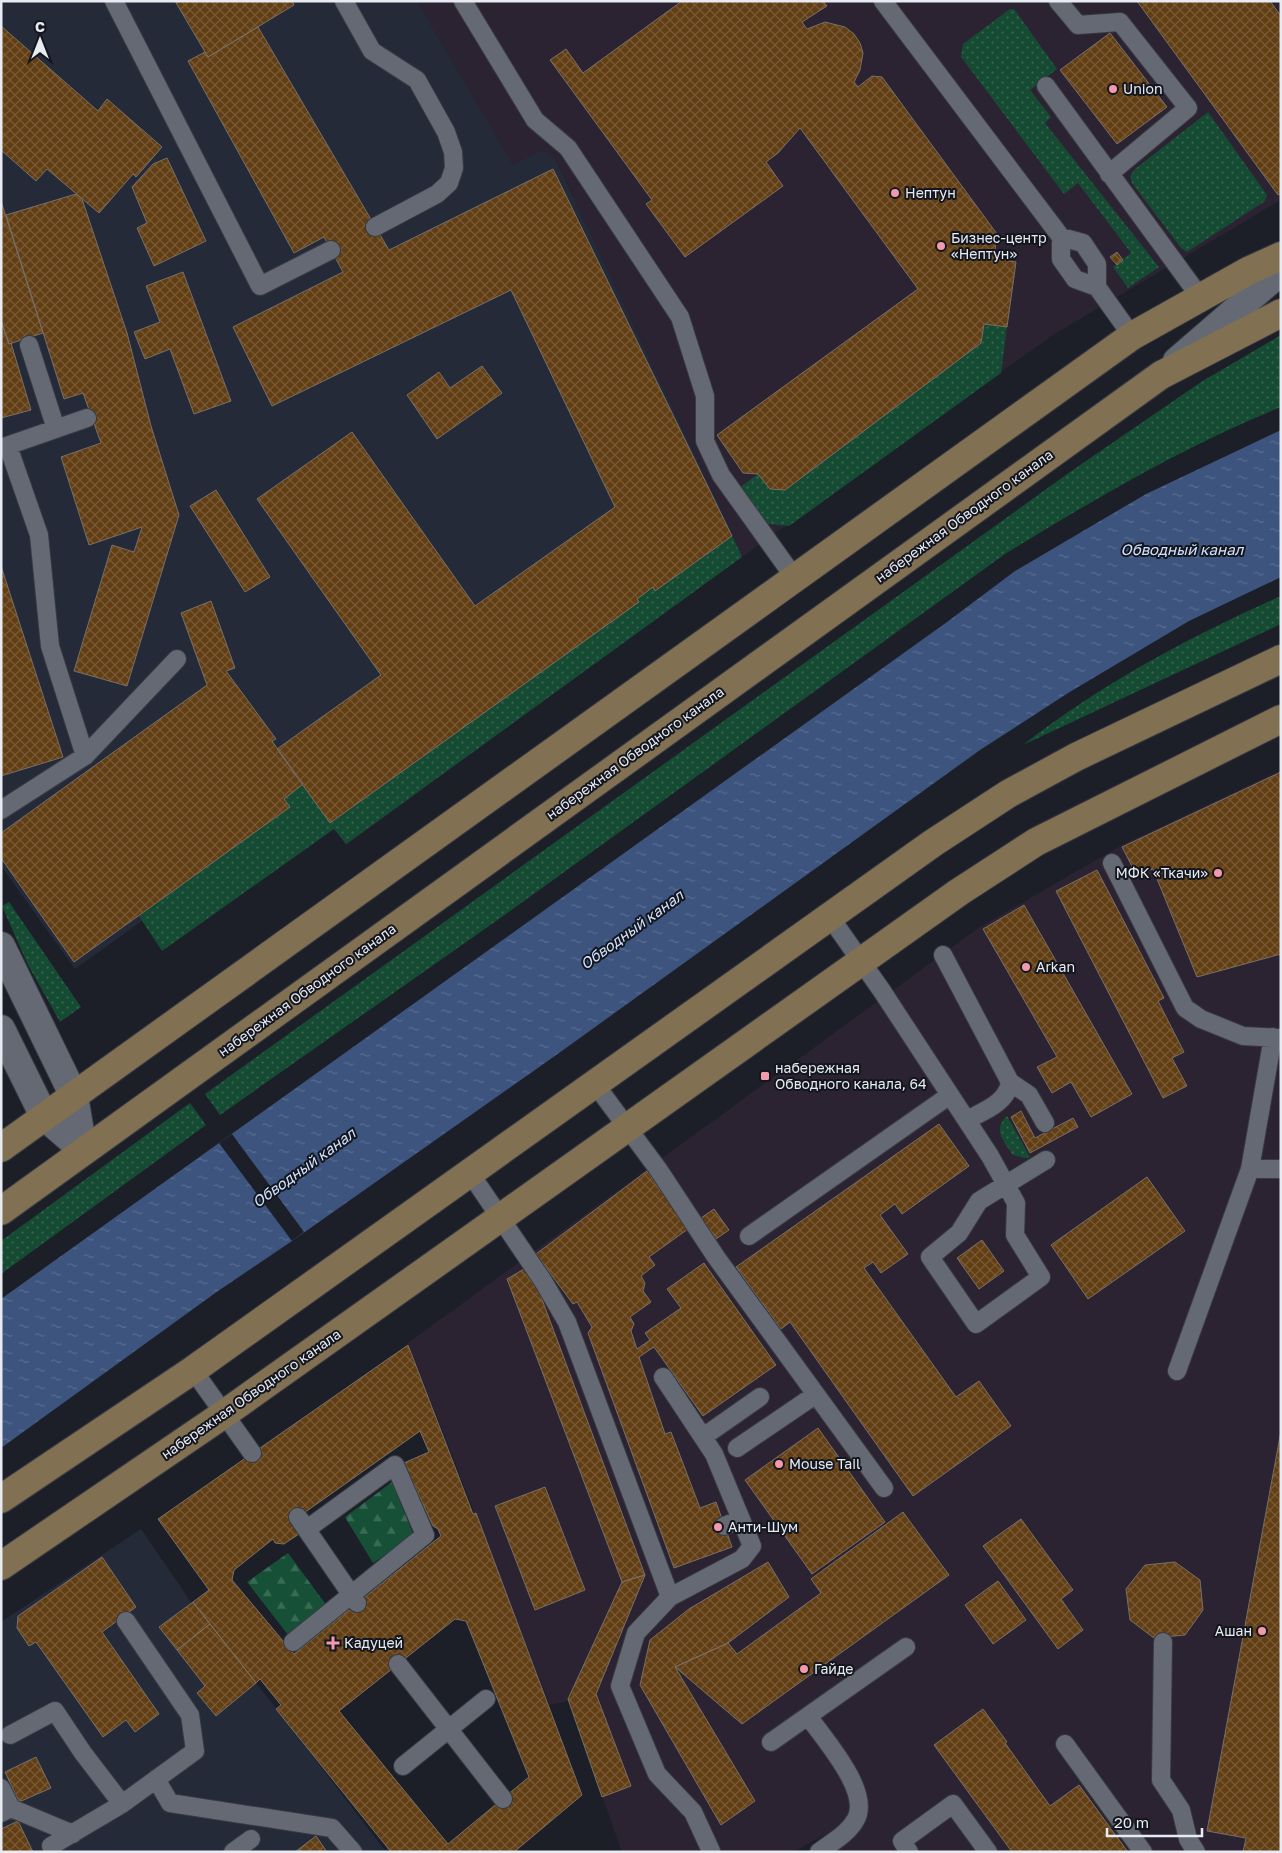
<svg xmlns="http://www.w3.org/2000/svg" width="1282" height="1853" viewBox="0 0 1282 1853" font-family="'Golos Text',sans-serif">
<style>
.commercial{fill:#2b2332}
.built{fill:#252a38}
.grass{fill:url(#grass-dots)}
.forest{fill:url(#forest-firs)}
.water{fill:url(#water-ripples)}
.pier{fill:#1c1f28}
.building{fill:url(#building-cross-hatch);stroke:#786f66;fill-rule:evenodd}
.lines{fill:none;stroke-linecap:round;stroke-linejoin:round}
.service-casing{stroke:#383b42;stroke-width:20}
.minor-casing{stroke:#383b42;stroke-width:30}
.tertiary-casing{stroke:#383b42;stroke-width:30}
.secondary-casing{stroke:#383b42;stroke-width:30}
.service{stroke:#656974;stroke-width:18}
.minor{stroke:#656974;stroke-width:28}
.tertiary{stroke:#656974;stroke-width:28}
.secondary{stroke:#817052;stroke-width:28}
.poi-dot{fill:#f29aac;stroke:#13161e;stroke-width:2}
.labels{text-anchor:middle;stroke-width:4;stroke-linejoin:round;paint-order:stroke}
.poi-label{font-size:14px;fill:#e8ebf1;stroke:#13161e;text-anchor:start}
.street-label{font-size:14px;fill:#e8ebf1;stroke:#13161e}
.water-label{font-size:15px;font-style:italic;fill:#d2e2fe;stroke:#13161e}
</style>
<defs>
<pattern id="grass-dots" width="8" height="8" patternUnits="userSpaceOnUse" patternTransform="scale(1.25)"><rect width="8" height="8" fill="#164b33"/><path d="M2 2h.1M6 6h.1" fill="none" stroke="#386551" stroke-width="1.8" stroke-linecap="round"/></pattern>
<pattern id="forest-firs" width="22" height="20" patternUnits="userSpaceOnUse" patternTransform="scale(1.25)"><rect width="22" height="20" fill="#165137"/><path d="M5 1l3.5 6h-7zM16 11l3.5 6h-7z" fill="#386a54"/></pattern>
<pattern id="water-ripples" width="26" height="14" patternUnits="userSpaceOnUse" patternTransform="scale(1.25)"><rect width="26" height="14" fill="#3c547e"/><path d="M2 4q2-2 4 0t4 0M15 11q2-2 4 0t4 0" fill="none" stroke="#586d91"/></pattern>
<pattern id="building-cross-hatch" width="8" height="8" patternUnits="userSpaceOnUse" patternTransform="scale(1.25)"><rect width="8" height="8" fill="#613e13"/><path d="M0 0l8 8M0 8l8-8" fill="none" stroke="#785a36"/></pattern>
</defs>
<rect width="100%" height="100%" fill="#1c1f28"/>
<path class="commercial" d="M 417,1 L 1281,1 L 1281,200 L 1053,335 L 743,556 L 555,158 L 538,152 L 513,166 Z
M 1281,770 L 1281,1852 L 835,1852 L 824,1835 L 793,1852 L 622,1852 L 568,1701 L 550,1705 L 408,1343 L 980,927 L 1122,845 Z"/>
<path class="built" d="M 1,1 L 417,1 L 513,165 L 538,152 L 545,152 L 555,158 L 743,556 L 346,845 L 313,798 L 75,969 L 1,866 Z
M 141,1529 L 191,1602 L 276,1708 L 386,1852 L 1,1852 L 1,1622 Z"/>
<path class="grass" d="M 1010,9 L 1014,9 L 1057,69 L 1030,90 L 1051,117 L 1045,123 L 1159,267 L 1128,288 L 1113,267 L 1131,253 L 1078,183 L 1064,194 L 961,57 L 963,44 Z
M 1208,112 L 1267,195 L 1265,201 L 1187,252 L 1181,248 L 1132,183 L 1130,176 L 1135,169 Z
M 984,324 L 1007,327 L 1001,373 L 789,526 L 767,524 L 740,487 L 758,474 L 785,490 L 981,343 Z
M 1281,335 L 1281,407 C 1184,446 1093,500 1005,554 L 506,914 L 220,1115 L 205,1094 L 1070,472 L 1201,382 Z
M 732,536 L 742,557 L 346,844 L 334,829 L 162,951 L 139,916 L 290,807 L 284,799 L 303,784 L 331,823 L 639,602 L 637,599 L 653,587 L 656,591 Z
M 1281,596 L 1281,624 L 1023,745 C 1101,684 1191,636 1281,596 Z
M 9,902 L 81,1007 L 60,1022 L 28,965 L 2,906 Z
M 190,1103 L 206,1125 L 1,1274 L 1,1241 Z
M 1007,1116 L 1030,1157 L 1024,1158 L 1013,1155 C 1004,1142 992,1130 1007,1116 Z"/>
<path class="forest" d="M 392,1482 L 414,1536 L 373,1563 L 345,1517 Z
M 288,1553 L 327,1606 L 289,1636 L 247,1582 Z"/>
<path class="water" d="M 1281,430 L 1281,577 L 1189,621 L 1068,693 L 980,750 L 559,1053 L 292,1241 L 218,1291 L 1,1448 L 1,1299 L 947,622 L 1015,571 L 1146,494 Z"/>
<path class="pier" d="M 232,1134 L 304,1232 L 292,1241 L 219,1143 Z"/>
<path class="building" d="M 175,1 L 292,1 L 294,5 L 208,57 Z
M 682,1 L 823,1 L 827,6 L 802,22 L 807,29 L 825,22 L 845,27 L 854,34 L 860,43 L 863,53 L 860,70 L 854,82 L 858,87 L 872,76 L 882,77 L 997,234 L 994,258 L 1016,262 L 1007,327 L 984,324 L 981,343 L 785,490 L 770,489 L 758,474 L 743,473 L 717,435 L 918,289 L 800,128 L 778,153 L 766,162 L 783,186 L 685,257 L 646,204 L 652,200 L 550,60 L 566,49 L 583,73 Z
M 1137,1 L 1270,1 L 1281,16 L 1281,193 L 1278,195 Z
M 1,26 L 98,111 L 107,99 L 162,147 L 136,177 L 133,174 L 99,213 L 47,169 L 36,181 L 1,150 Z
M 258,27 L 389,250 L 553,169 L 732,536 L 655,591 L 653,587 L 637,599 L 639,602 L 330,823 L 277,749 L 381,675 L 257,499 L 352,432 L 475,606 L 615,507 L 511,290 L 272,406 L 233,327 L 343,272 L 324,237 L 294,253 L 188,61 L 205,52 L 208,57 Z
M 1110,33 L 1167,107 L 1117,144 L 1060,70 Z
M 167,158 L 206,241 L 154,266 L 137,228 L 147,223 L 132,187 L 153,164 Z
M 76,194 L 82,199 L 127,333 L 151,426 L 179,515 L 127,686 L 74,671 L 112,545 L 134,552 L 142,527 L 89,545 L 61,457 L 101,443 L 83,393 L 64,399 L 6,215 Z
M 1,201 L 43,333 L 9,344 L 1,321 Z
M 1117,252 L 1123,260 L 1117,265 L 1110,257 Z
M 183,272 L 231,401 L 194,414 L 170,349 L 145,359 L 134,332 L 160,322 L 146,286 Z
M 1,321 L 9,344 L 11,343 L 31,410 L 1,418 Z
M 482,366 L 502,393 L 437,439 L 407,395 L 439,372 L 450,388 Z
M 216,490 L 270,577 L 245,592 L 190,506 Z
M 1,566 L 63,757 L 1,776 Z
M 211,601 L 235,668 L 226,671 L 276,739 L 272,741 L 303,784 L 284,799 L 290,807 L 74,962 L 1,858 L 1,833 L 207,685 L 181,613 Z
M 1281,772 L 1281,954 L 1197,977 L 1153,869 L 1136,874 L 1122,847 Z
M 1097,870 L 1164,998 L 1158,1001 L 1184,1052 L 1172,1058 L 1187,1086 L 1163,1098 L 1056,891 Z
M 1024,905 L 1132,1094 L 1091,1117 L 1071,1082 L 1052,1093 L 1037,1067 L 1057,1057 L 983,929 Z
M 1021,1111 L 1035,1138 L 1073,1118 L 1078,1127 L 1030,1153 L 1011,1117 Z
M 939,1124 L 969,1166 L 902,1214 L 895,1204 L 880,1215 L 908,1254 L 881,1273 L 873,1262 L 864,1268 L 956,1397 L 979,1381 L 1011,1426 L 913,1496 L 790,1322 L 781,1329 L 736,1267 Z
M 647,1171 L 688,1229 L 649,1257 L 655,1265 L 641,1276 L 645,1283 L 643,1291 L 651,1302 L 630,1317 L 634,1324 L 631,1331 L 637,1349 L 650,1340 L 645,1333 L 681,1308 L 667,1289 L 704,1263 L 776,1365 L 703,1416 L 654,1347 L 639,1357 L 665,1434 L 671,1432 L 700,1508 L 716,1502 L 732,1547 L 674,1568 L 588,1333 L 592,1327 L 577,1302 L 573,1304 L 536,1254 Z
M 1147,1177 L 1185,1231 L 1088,1299 L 1051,1245 Z
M 714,1209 L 729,1230 L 716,1239 L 701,1218 Z
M 982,1240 L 1004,1271 L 979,1289 L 957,1258 Z
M 524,1269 L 540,1294 L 645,1575 L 622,1582 L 507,1279 Z
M 408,1345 L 473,1514 L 476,1513 L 582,1795 L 514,1852 L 391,1852 L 276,1709 L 281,1705 L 260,1679 L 256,1683 L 193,1602 L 209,1590 L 158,1519 ZM 420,1431 L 429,1452 L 404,1463 L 433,1526 L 438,1529 L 441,1536 L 294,1654 L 232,1580 L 234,1570 L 273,1539 L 275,1543 L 284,1544 L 299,1534 L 299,1526 L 294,1520 ZM 455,1619 L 466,1621 L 529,1777 L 448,1844 L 339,1711 Z
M 818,1428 L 885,1522 L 812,1574 L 745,1480 Z
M 1281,1431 L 1281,1852 L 1243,1852 L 1246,1838 L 1207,1831 Z
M 545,1487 L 585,1590 L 535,1610 L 495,1506 Z
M 903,1512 L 949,1575 L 742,1724 L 675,1667 L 728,1643 L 737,1654 L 821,1593 L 811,1579 Z
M 1021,1519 L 1073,1590 L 1061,1599 L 1083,1630 L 1058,1649 L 983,1546 Z
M 102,1557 L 136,1607 L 102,1632 L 159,1714 L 135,1732 L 126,1720 L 103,1737 L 36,1642 L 29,1646 L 17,1628 L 18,1616 Z
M 768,1562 L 789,1597 L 728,1643 L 675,1667 L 755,1801 L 721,1825 L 640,1685 L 650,1640 L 689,1609 Z
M 1175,1562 L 1200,1580 L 1203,1610 L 1185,1635 L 1154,1638 L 1130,1620 L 1126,1589 L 1145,1565 Z
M 645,1575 L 596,1694 L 631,1786 L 602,1797 L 568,1699 L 622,1582 Z
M 998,1581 L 1026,1620 L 993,1644 L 965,1605 Z
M 193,1602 L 210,1624 L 177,1650 L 159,1627 Z
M 210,1624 L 256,1683 L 216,1716 L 197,1693 L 205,1686 L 177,1650 Z
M 983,1709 L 1007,1742 L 1005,1743 L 1050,1806 L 1079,1785 L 1128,1852 L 1012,1852 L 934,1745 Z
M 36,1757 L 51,1788 L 19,1802 L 5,1772 Z
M 18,1821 L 33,1852 L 1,1852 L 1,1829 Z
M 316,1836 L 327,1852 L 295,1852 Z"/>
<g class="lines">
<g class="service-casing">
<path id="service" d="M 114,1 L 260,286 L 331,250
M 344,1 L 372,51 L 417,80 L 446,132 L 453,152 L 454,168 L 449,183 L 437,194 L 375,227
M 463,1 L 535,120 L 568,148 L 680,317 L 705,396 L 705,441 L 721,475 L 794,577
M 883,1 L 1061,237 L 1083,243 L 1097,264 L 1097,287
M 1058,1 L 1078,25 L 1120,22 L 1188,108 L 1109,174
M 1046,86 L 1200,297
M 1061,237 L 1061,259 L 1075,279 L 1097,287 L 1132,336
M 29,345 L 56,429
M 8,446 L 39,535 L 50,646 L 85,756
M 1,448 L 87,418
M 1,810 L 85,756 L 177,659
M 1112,863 L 1185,1008 L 1201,1019 L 1243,1036 L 1281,1038
M 830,917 L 882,991 L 990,1156 L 1016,1203 L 1015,1235 L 1041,1277 L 976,1324 L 930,1257 L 959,1233 L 979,1201 L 1046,1160
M 943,955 L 1010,1082 C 1007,1103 984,1111 967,1120
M 1010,1082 L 1029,1095 L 1045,1123
M 595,1084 L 658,1169 L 716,1257 L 884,1488
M 1250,1169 L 1281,1169
M 470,1173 L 543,1281 L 567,1322 L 670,1597 L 636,1633 L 620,1686 L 657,1774 L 693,1812 L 711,1851
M 749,1236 L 950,1095
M 193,1370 L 252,1453
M 1177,1371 L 1250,1169 L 1273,1037
M 663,1377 L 714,1454 L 752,1546 L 742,1559 L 670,1597
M 703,1437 L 760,1397
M 737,1448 L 815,1395
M 298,1517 L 357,1603
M 724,1526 L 741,1519
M 293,1642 L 425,1535 L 395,1465 L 307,1529
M 1163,1642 L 1161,1780 L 1181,1810 L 1188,1839 L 1196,1852
M 398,1664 L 503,1799
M 808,1716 C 824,1739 871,1791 856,1819 C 848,1834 832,1842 819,1852
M 10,1735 L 55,1711 L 83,1753 L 122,1804
M 771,1742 L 906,1647
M 1065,1744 L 1143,1852
M 403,1766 L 486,1699
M 156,1779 L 170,1803 L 332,1828 L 353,1852
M 1,1788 L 11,1808 L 1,1813
M 11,1808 L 73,1834
M 51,1846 L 122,1804 L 195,1751 L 190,1715 L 126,1621
M 233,1852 L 251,1839
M 909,1852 L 902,1841 L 953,1804 L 988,1852"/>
</g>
<g class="minor-casing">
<path id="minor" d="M 1,946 L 74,1096 L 83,1150
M 1,1029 L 44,1116 L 83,1150"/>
</g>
<g class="tertiary-casing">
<path id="tertiary" d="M 1177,361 L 1281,271"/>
</g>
<g class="secondary-casing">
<path id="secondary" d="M 1,1148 L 1132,336 L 1248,271 L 1281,256
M 1,1211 L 1161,375 L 1281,313
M 1,1499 L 193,1370 L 933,843 L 1008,794 L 1076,757 L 1281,659
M 1,1566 L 224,1414 L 959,892 L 1036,842 L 1281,719"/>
</g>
<use href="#service" class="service"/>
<use href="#minor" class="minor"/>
<use href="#tertiary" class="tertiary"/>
<use href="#secondary" class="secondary"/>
</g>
<g class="poi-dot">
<circle cx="1113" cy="89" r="5"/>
<circle cx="895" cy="193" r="5"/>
<circle cx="941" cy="246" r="5"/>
<circle cx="1218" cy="873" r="5"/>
<circle cx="1026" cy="967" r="5"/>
<rect x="760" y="1071" width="10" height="10" rx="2.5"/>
<circle cx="779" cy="1464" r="5"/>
<circle cx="718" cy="1527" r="5"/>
<circle cx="1262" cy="1631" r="5"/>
<path d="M330.5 1635.5h5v5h5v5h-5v5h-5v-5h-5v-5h5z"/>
<circle cx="804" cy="1669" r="5"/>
</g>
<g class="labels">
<g class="poi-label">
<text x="1123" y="94">Union</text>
<text x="905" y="198">Нептун</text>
<text x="951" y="243">Бизнес-центр<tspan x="951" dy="16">«Нептун»</tspan></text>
<text x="1208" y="878" text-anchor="end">МФК «Ткачи»</text>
<text x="1036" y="972">Arkan</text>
<text x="775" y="1073">набережная<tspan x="775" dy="16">Обводного канала, 64</tspan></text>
<text x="789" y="1469">Mouse Tail</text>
<text x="728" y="1532">Анти-Шум</text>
<text x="1252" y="1636" text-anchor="end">Ашан</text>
<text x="344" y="1648">Кадуцей</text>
<text x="814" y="1674">Гайде</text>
</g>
<g class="street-label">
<text transform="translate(964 516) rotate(-36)" y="5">набережная Обводного канала</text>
<text transform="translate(635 753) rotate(-36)" y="5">набережная Обводного канала</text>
<text transform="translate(307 990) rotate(-36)" y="5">набережная Обводного канала</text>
<text transform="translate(251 1394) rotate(-35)" y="5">набережная Обводного канала</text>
</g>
<g class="water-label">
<text x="1182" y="555">Обводный канал</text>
<text transform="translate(632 930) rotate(-36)" y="5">Обводный канал</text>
<text transform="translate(304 1168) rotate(-36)" y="5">Обводный канал</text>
</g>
</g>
<rect width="1282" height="1853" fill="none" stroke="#e8ebf1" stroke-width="5"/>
<g transform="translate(40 40)" stroke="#13161e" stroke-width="4" paint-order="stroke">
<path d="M0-4L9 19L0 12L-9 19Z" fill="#e8ebf1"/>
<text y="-8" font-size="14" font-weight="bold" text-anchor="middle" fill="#e8ebf1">С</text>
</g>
<path d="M1107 1828v8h95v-8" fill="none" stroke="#e8ebf1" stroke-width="2.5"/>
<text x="1114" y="1828" font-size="15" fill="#e8ebf1" stroke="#13161e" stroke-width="4" paint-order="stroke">20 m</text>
</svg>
